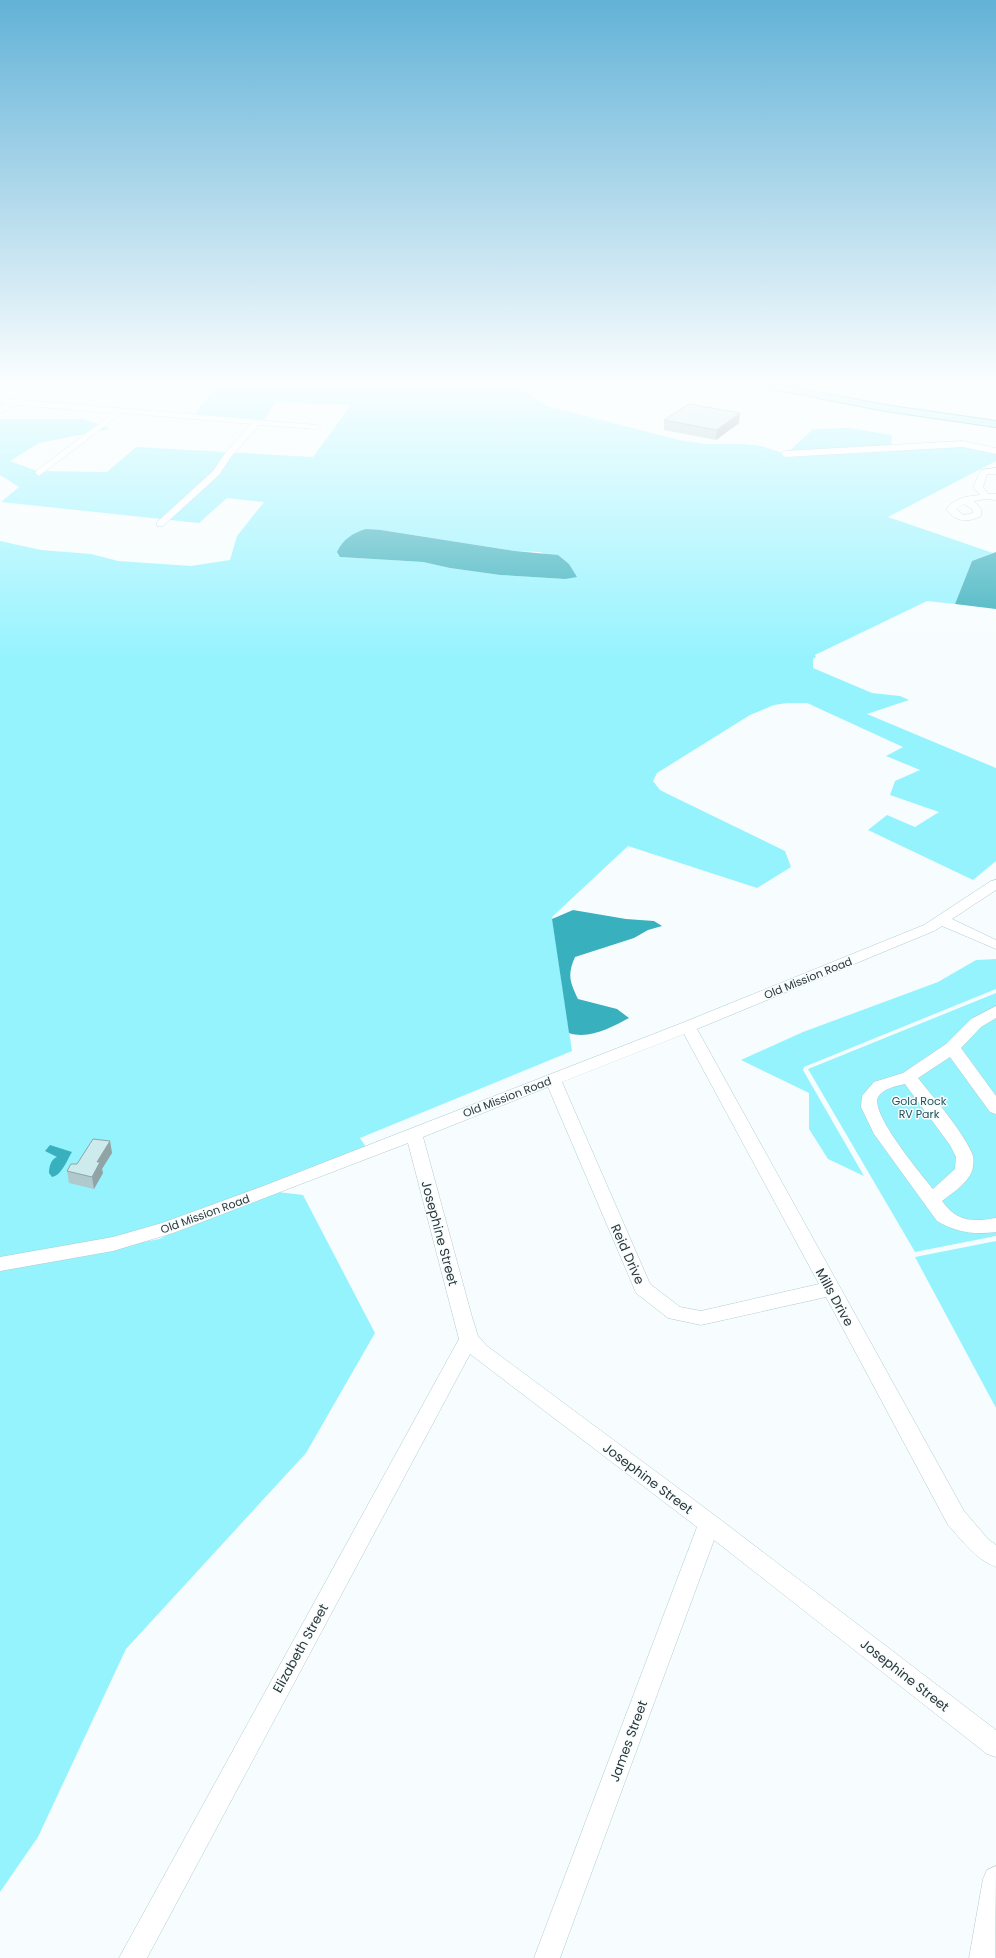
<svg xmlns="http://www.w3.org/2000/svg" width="996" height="1958" viewBox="0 0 996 1958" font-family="Poppins,sans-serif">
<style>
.green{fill:#95f3fe;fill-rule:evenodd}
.water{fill:#39b0bd}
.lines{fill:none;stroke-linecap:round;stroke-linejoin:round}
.minor-casing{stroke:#afccd0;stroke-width:1}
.major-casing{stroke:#52abb6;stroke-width:2}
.minor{fill:#fff;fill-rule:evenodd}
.major{fill:#a4f2fc;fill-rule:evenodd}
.wall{fill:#b0c9cc}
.shaded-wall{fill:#90a4a6}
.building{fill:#cdeaed;stroke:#90a4a6}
.labels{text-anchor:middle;stroke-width:3;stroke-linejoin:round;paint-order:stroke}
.street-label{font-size:11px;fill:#2c3739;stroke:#f7fdfe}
.park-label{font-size:11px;fill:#215258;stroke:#f7fdfe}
.near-street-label{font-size:13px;fill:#2c3739;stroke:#f7fdfe}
</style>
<rect width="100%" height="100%" fill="#f7fdfe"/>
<path class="green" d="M 221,386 L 519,386 L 547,406 L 679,440 L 705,444 L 744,444 L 761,446 L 786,454 L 813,429 L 849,428 L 892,435 L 891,449 L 967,443 L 996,451 L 996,461 L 888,517 L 993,553 L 972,561 L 955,604 L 927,601 L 815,655 L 816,657 L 813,659 L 813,668 L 872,693 L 900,696 L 909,700 L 867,714 L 996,768 L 996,861 L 973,880 L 868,830 L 887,815 L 915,827 L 939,812 L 890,795 L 895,781 L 920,770 L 886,756 L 903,747 L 807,703 L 787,703 L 774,705 L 750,715 L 657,773 L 653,781 L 660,790 L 674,797 L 785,851 L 791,867 L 757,888 L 628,846 L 552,917 L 572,1051 L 360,1138 L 366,1147 L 166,1224 L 112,1239 L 0,1259 L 0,541 L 41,550 L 91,554 L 118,561 L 191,566 L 230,560 L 237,536 L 264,502 L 227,498 L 199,523 L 1,502 L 19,487 L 0,475 L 0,419 L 84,419 L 110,429 L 39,443 L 10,461 L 37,471 L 107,472 L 136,447 L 313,457 L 351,405 L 275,402 L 264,420 L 195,414 L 211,393 ZM 381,530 L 515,551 L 540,552 L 569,564 L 573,572 L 565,579 L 500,575 L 450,568 L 423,562 L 340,557 Z
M 996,959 L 996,989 L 804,1067 L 803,1070 L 864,1176 L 828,1159 L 809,1129 L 809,1093 L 741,1060 L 803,1032 L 938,982 L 976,960 Z
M 996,993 L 996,1236 L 915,1252 L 808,1069 Z
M 278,1192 L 303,1195 L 375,1333 L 306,1453 L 126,1649 L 38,1837 L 0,1892 L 0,1270 L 159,1239 L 184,1227 Z
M 996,1241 L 996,1408 L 915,1257 Z"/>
<path class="water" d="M 366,529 L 381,530 L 515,551 L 558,555 L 569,564 L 577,577 L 565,579 L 500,575 L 450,568 L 423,562 L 340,557 L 337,552 C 343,539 353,533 366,529 Z
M 996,552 L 996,609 L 955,604 L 972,561 Z
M 573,910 L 626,919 L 654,921 L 662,926 L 648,930 L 634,938 L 575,957 C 567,975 570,982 578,999 L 617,1009 L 629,1018 C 612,1027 589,1040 569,1033 L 552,919 Z
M 50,1145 L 72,1152 C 67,1160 62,1175 52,1177 L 49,1173 C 49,1167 51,1159 57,1157 L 45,1151 Z"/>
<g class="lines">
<g class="minor-casing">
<path id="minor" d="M 34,386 L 43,386 L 23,400 L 317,425 L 321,427 L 317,429 L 259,425 L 231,457 L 219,475 L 163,526 L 157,526 L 157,522 L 213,471 L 225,453 L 251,424 L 122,413 L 39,476 L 35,473 L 36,471 L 113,413 L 16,405 L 0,414 L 0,408 L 7,404 L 0,403 L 0,399 L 13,400 Z
M 963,441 L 996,448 L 996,454 L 963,447 L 785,457 L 781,454 L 785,451 Z
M 996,468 L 996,474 L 987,474 L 983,487 L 988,494 L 996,494 L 996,500 L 985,499 L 974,501 L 981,509 L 981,516 C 968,523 955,522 946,509 C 955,498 967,496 980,495 L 973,487 L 981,470 ZM 964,504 L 972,509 L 973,513 L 963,515 L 956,509 Z
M 996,880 L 996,890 L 952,919 L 996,940 L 996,949 L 942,926 L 934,931 L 697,1029 L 964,1511 L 988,1539 L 996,1545 L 996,1567 C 975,1559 963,1541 948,1525 L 826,1297 L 701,1325 L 668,1318 L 636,1293 L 634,1288 L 548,1087 L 423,1137 L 472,1317 L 478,1336 L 487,1346 L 717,1517 L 996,1730 L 996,1757 L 987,1754 L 714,1540 L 560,1958 L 534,1958 L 697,1527 L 470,1354 L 147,1958 L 119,1958 L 459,1339 L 408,1143 L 173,1233 L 113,1251 L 0,1271 L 0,1257 L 113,1237 L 162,1223 L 266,1185 L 682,1023 L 924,925 L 991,881 ZM 684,1034 L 819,1284 L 701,1311 L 680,1307 L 650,1284 L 562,1082 Z
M 996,1006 L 996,1018 L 981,1027 L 961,1048 L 996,1096 L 996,1114 L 990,1112 L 950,1057 L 918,1078 C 933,1097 966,1135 973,1156 C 974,1160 973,1168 972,1171 C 967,1184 952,1193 942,1201 C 957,1222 972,1222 996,1218 L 996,1232 C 974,1235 956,1232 937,1221 L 874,1134 L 861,1107 L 862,1096 L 874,1082 L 903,1073 L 946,1044 L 971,1019 ZM 905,1084 L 950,1145 L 956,1157 L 955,1169 L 933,1189 C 922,1175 870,1114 878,1097 C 883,1088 897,1086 905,1084 Z
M 996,1866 L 995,1958 L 969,1958 L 983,1879 L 987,1870 Z"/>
</g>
<g class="major-casing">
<path id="major" d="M 767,386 L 785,386 L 885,405 L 996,421 L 996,427 L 885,411 L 772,389 Z"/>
</g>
<use href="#minor" class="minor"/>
<use href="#major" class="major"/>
</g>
<path class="wall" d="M 826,386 L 842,386 L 838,388 Z
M 740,413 L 739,423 L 716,440 L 664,430 L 664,420 Z
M 110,1141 L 112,1153 L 102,1169 L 103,1173 L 94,1189 L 69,1183 L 67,1171 Z"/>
<path class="shaded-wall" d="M 740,413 L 739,423 L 716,440 L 717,430 Z
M 110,1141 L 112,1153 L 102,1169 L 103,1173 L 94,1189 L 92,1177 L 97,1162 Z"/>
<path class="building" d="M 689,404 L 740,413 L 717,430 L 664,420 Z
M 93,1139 L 110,1141 L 97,1162 L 100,1162 L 92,1177 L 67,1171 L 71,1164 L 77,1164 Z"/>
<linearGradient id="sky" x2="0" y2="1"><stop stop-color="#62b2d7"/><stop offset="0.58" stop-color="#fbfeff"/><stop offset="1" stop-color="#fbfeff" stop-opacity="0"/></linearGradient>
<rect width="996" height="660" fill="url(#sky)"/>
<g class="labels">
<g class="street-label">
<text transform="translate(808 978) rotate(-22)" y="4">Old Mission Road</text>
<text transform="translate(507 1097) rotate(-21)" y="4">Old Mission Road</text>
<text transform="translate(205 1214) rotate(-20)" y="4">Old Mission Road</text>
</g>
<g class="park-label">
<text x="919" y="1105">Gold Rock<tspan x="919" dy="13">RV Park</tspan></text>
</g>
<g class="near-street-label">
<text transform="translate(440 1233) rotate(75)" y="5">Josephine Street</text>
<text transform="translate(628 1254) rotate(66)" y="5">Reid Drive</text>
<text transform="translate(835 1297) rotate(61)" y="5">Mills Drive</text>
<text transform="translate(648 1478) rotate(37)" y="5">Josephine Street</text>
<text transform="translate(300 1648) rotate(-61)" y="5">Elizabeth Street</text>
<text transform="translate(905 1675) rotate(38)" y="5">Josephine Street</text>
<text transform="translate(628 1741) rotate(-70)" y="5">James Street</text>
</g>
</g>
</svg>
